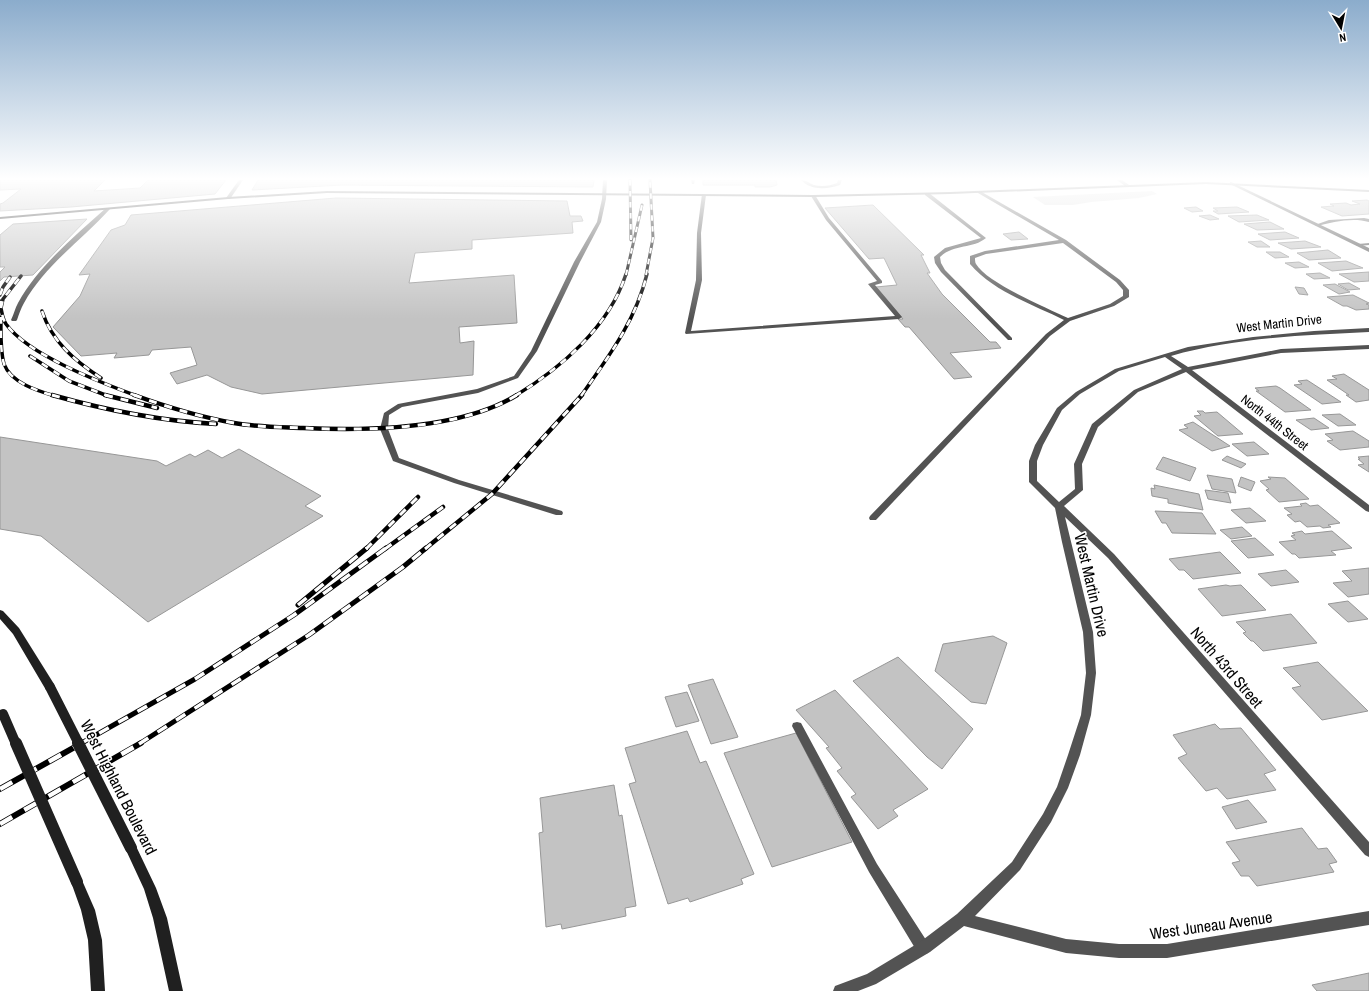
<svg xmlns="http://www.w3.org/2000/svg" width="1369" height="991" viewBox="0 0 1369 991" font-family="'Archivo Narrow',sans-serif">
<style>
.green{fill:#dadada}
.building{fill:#c3c3c3;stroke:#979797}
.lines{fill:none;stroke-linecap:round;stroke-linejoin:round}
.lane{fill:#535353;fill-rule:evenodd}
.street{fill:#535353;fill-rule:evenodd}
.secondary{fill:#202020;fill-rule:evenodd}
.rail-far4-casing{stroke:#000;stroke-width:3}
.rail-far3-casing{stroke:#000;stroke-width:3.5}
.rail-far2-casing{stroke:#000;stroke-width:4.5}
.rail-far1-casing{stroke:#000;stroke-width:5}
.rail-casing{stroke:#000;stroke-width:6}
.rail-far4{stroke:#fff;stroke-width:2;stroke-dasharray:5.5;stroke-linecap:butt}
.rail-far3{stroke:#fff;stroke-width:2.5;stroke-dasharray:7;stroke-linecap:butt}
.rail-far2{stroke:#fff;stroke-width:3;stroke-dasharray:8;stroke-linecap:butt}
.rail-far1{stroke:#fff;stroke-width:3.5;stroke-dasharray:11;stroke-linecap:butt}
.rail{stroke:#fff;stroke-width:4.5;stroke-dasharray:14;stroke-linecap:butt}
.secondary-bridge-far1{stroke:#202020;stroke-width:10}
.secondary-bridge{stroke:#202020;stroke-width:12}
.labels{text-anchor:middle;stroke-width:3;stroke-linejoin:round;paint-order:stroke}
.street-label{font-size:13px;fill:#000;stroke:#fff}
.near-street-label{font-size:16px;fill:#000;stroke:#fff}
</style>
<rect width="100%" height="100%" fill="#fff"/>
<path class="green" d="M 1152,191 L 1157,194 L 1139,198 L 1091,202 L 1073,205 L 1045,205 L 1033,197 Z"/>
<path class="building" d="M 0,180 L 105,180 L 94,191 L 140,188 L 148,180 L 226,180 L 215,194 L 71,207 L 0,211 L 0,204 L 3,203 L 21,189 L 0,190 Z
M 258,180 L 594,180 L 593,187 L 342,185 L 252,190 Z
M 703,180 L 776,180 L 777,185 L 770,187 L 755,187 L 755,185 L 703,185 Z
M 336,198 L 567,201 L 570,216 L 581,216 L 583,221 L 572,222 L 573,233 L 472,240 L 472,249 L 415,253 L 409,283 L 514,275 L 517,323 L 459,327 L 460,343 L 474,341 L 473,375 L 262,394 L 231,387 L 207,375 L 177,384 L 170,373 L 197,365 L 191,347 L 152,350 L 149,355 L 114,358 L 117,353 L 81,356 L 53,327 L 80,296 L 90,274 L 79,275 L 111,230 L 125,225 L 131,215 Z
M 1367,200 L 1369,201 L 1369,214 L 1342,216 L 1321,207 L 1334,206 L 1330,204 L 1346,203 L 1351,205 L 1360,204 L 1352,201 Z
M 873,205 L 924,255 L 921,255 L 930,273 L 927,273 L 942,294 L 990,342 L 996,342 L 1001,348 L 950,353 L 972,377 L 954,379 L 909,327 L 905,327 L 898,319 L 903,319 L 876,287 L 897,285 L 884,258 L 869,259 L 825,208 Z
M 1196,207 L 1203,211 L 1192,212 L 1184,208 Z
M 1237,207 L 1249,212 L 1218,214 L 1213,211 L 1218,211 L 1213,208 Z
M 1210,215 L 1219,219 L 1210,220 L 1199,216 Z
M 1257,215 L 1269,220 L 1239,222 L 1228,216 Z
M 87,219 L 33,275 L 4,277 L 0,281 L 0,272 L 5,267 L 0,267 L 0,235 L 13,224 Z
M 1270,222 L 1284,229 L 1257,230 L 1244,224 Z
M 1019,232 L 1028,239 L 1011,240 L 1003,234 Z
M 1285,232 L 1299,238 L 1270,240 L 1258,234 Z
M 1261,241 L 1270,247 L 1257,247 L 1248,242 Z
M 1305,241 L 1321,247 L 1291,249 L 1278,243 Z
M 1328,250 L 1341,258 L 1309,260 L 1297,253 Z
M 1266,252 L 1280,252 L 1289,257 L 1275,258 Z
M 1346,261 L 1363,268 L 1332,271 L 1318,263 Z
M 1299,262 L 1309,267 L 1295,268 L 1285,263 Z
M 1369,272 L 1369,281 L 1354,282 L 1339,274 Z
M 1320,273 L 1330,278 L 1314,279 L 1306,274 Z
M 1349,283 L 1360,289 L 1348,290 L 1338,284 Z
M 1335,284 L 1350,292 L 1339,294 L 1323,285 Z
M 1295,287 L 1304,288 L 1308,295 L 1299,294 Z
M 1353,295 L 1369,303 L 1366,304 L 1369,305 L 1369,309 L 1356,310 L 1347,306 L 1343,306 L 1327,297 Z
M 1344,374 L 1369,390 L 1369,400 L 1356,402 L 1346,395 L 1349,395 L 1327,380 L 1337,379 L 1332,376 Z
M 1307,380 L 1341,402 L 1322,404 L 1294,385 L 1302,384 L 1298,381 Z
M 1276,386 L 1280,388 L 1311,410 L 1285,412 L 1256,391 L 1259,391 L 1255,388 Z
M 1197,411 L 1203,411 L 1205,413 L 1217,412 L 1243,434 L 1218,436 L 1194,416 L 1201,415 Z
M 1340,414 L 1356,425 L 1338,426 L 1322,415 Z
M 1314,418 L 1329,428 L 1311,430 L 1296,420 Z
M 1193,422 L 1230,446 L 1212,451 L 1179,430 L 1188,428 L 1184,425 Z
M 1353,431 L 1369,441 L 1369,447 L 1340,450 L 1327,441 L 1333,440 L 1325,434 Z
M 0,437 L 157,461 L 166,466 L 190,454 L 195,457 L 208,450 L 222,458 L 239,449 L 321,496 L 305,506 L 323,516 L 148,622 L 41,536 L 0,529 Z
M 1254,442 L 1269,454 L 1247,456 L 1232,444 Z
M 1227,456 L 1246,464 L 1241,468 L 1222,460 Z
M 1369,456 L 1369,472 L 1358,465 L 1364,464 L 1358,459 L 1360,459 L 1358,457 Z
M 1163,457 L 1196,468 L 1190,481 L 1156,469 Z
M 1207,475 L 1232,479 L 1236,493 L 1212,489 Z
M 1241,477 L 1255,482 L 1251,491 L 1238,486 Z
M 1268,477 L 1285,478 L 1309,499 L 1279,502 L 1266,490 L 1269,489 L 1260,481 L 1271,479 Z
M 1154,485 L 1199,494 L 1203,510 L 1168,503 L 1168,499 L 1152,496 L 1151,488 L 1155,489 Z
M 1205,490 L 1228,493 L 1231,503 L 1208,499 Z
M 1306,503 L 1310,506 L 1318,505 L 1340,523 L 1328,525 L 1331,527 L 1323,528 L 1320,526 L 1307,527 L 1300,521 L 1295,522 L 1287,515 L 1292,514 L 1284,508 L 1302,506 L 1300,504 Z
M 1250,508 L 1266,521 L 1246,523 L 1231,510 Z
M 1155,511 L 1202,513 L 1216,534 L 1172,533 L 1166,523 L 1162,523 Z
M 1242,527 L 1252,536 L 1231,539 L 1220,530 Z
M 1302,531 L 1305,534 L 1332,531 L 1352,548 L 1331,551 L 1336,555 L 1299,558 L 1295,554 L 1292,554 L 1279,542 L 1296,540 L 1291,536 L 1295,535 L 1292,533 Z
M 1255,538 L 1274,555 L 1248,558 L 1231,541 Z
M 1220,552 L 1241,573 L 1193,579 L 1184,570 L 1179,570 L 1169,559 Z
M 1369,568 L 1369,594 L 1348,597 L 1333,583 L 1352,581 L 1342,571 Z
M 1286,570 L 1299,582 L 1271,586 L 1258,574 Z
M 1226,585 L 1230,586 L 1241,585 L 1266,610 L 1222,616 L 1198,589 Z
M 1348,601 L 1368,619 L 1348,622 L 1328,604 Z
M 1291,614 L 1317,643 L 1263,651 L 1253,641 L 1251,641 L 1243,633 L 1246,632 L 1236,622 Z
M 993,636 L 1007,643 L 986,704 L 971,702 L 935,671 L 943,644 Z
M 898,657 L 973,729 L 942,769 L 927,757 L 853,681 Z
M 1318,662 L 1368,711 L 1322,720 L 1292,688 L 1301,686 L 1283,668 Z
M 713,679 L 738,737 L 711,744 L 688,685 Z
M 835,690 L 928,789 L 893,810 L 898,816 L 878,829 L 851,797 L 856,794 L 837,771 L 842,768 L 826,748 L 829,747 L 796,710 Z
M 687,692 L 699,721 L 676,727 L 665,697 Z
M 1215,724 L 1220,729 L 1241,728 L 1276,770 L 1264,774 L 1276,790 L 1227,799 L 1217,788 L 1206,791 L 1178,758 L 1187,754 L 1173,735 Z
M 687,731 L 700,763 L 706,761 L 754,874 L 741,879 L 743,884 L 690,902 L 688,898 L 668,904 L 629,784 L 636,782 L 625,748 Z
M 796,733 L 852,842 L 772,867 L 724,753 Z
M 614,785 L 619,816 L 622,815 L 636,906 L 625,908 L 626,916 L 562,929 L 561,924 L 546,927 L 539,833 L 543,832 L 540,798 Z
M 1248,800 L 1267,822 L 1236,829 L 1222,807 Z
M 1302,828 L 1318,849 L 1327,848 L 1337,862 L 1329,864 L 1334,872 L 1257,886 L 1249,876 L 1241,876 L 1232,863 L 1240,861 L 1226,842 Z
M 1369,973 L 1369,991 L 1317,991 L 1312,985 Z"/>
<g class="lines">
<path class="lane" d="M 603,180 L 607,180 L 606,199 L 601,222 L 580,262 L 537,351 L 518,378 L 478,393 L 402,407 L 389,415 L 388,429 L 399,458 L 459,480 L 562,511 L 563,513 L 562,515 L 556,515 L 454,483 L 393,461 L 380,429 L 384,413 L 398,404 L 477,389 L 514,376 L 531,351 L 574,262 L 597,222 L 602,199 Z
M 691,180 L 695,180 L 694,184 L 692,184 Z
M 801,180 C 806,180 809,183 814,185 C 821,187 830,186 837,183 L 838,180 L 842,180 L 840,185 C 828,189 811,191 801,180 Z
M 980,191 L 1066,240 L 1120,280 L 1129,290 L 1129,297 L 1114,306 L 1070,321 L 1050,336 L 876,520 L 870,520 L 869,518 L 870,516 L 1046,334 L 1064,320 C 1032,304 994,292 970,264 L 970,256 L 985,251 L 1059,240 L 978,193 L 978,192 ZM 1063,243 L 1116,282 L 1123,290 L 1123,296 L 1110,304 L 1068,318 C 1047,308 987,283 976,264 C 975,263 975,259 975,258 L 986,254 Z
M 925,193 L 929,193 L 986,238 C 973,249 953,244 940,257 L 941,263 L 945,270 L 1012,338 L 1012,340 L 1008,340 L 941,272 L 935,263 L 934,257 L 945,248 L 981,238 L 925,195 Z
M 702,194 L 706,195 L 701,233 L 702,280 L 691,331 L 895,316 L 868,284 L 877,281 L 826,220 L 811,196 L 813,195 L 815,195 L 829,218 L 882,281 L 882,283 L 875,285 L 902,317 L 899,319 L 686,334 L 685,333 L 696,280 L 697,233 Z
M 106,208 L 110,209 C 82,240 45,265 24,303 C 21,308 19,314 17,320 L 16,321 L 12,321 L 11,320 C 14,314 15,308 18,303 C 39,265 75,236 106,208 Z
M 1364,218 L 1369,219 L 1369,222 C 1353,217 1332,222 1317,226 L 1315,225 L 1329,220 Z
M 1369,243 L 1369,245 L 1358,246 L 1356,245 L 1358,244 Z
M 797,722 L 801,723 L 877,864 L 928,943 L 930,948 L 928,953 L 923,955 L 918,953 L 869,872 L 792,726 L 793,723 Z"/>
<path class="street" d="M 239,180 L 243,180 L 230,199 L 226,199 L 226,198 Z
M 1117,180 L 1122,180 L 1129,185 L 1125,186 Z
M 1231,182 L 1369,248 L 1369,252 L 1230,184 L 1230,182 Z
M 1369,328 L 1369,332 C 1304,335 1234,338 1171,356 L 1188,367 L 1281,349 L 1369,345 L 1369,349 L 1281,353 L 1192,370 L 1369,505 L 1369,512 L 1366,511 L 1186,372 L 1138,392 L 1098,427 L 1082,464 L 1083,490 L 1064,506 L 1114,554 L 1369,842 L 1369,857 L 1365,855 L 1108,558 L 1065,517 L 1093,632 L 1096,673 L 1091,715 L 1080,755 L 1068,788 L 1051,822 L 1020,870 L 975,916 L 1066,939 L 1119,944 L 1167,944 L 1369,911 L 1369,925 L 1167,958 L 1119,958 L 1066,953 L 964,926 L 930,952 L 876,984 L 858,991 L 833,991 L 835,986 L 867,974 L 920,942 L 957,914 L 1012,862 L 1043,814 L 1057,787 L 1068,755 L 1081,715 L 1086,673 L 1083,632 L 1062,542 L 1055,508 L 1029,482 L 1029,461 L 1035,445 L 1057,408 L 1076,392 L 1115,369 L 1188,347 L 1253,337 L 1314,331 ZM 1165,357 L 1182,369 L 1134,390 L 1092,424 L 1074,464 L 1075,489 L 1059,502 L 1037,481 L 1037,461 L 1043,445 L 1062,410 L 1080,394 L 1119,371 Z"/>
<path class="secondary" d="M 1206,182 L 1369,190 L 1369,192 L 1206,184 L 950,194 L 813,197 L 327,193 L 228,199 L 0,219 L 0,217 L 228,197 L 327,191 L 813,195 L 950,192 Z
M 0,610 L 3,611 L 19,628 L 54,684 L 55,687 L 54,690 L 50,691 L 46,690 L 13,634 L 0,619 Z
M 131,842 L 135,844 L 156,888 L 167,918 L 183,991 L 169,991 L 153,918 L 144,889 L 125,848 L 127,844 Z
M 77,876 L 81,878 L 95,910 L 102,940 L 105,991 L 91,991 L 88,940 L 81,910 L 71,882 L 73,878 Z"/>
<g class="rail-far4-casing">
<path id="rail-far4" d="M 630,180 L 631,240
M 626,275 L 642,205
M 646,275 L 653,238 L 650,180"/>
</g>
<g class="rail-far3-casing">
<path id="rail-far3" d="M 0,295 L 3,287 L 10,277
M 0,301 C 1,309 2,318 6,324 C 28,355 102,383 137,396
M 1,308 L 3,299 L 21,276
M 42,311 C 52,342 75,361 101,378
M 1,317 C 1,332 0,350 4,364 C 11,383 38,391 55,396
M 30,356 L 69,381 L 108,396
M 515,396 C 561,368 609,327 626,274
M 581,396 C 609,356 635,322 647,274"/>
</g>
<g class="rail-far2-casing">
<path id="rail-far2" d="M 52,395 C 105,410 161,421 216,424
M 105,395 L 157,408
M 134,395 C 167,407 200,417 234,423 C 257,427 280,427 303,428 C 368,431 460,430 517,395
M 366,549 L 418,497
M 385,549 L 443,507
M 425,549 L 492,494 L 582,395"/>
</g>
<g class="rail-far1-casing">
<path id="rail-far1" d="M 298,605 L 367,548
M 80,744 L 195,679 L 294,615 L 386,548
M 139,744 L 309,635 L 403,567 L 426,548"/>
</g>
<g class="rail-casing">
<path id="rail" d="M 0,789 L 82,743
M 0,824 L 141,743"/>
</g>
<use href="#rail-far4" class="rail-far4"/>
<use href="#rail-far3" class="rail-far3"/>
<use href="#rail-far2" class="rail-far2"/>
<use href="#rail-far1" class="rail-far1"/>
<use href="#rail" class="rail"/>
<path class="secondary-bridge-far1" d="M 50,687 L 79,744
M 3,714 L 16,744"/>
<path class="secondary-bridge" d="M 16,743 L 77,882
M 78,743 L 131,848"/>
</g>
<linearGradient id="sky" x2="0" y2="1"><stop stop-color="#8baccc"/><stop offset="0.56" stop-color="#fff"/><stop offset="1" stop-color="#fff" stop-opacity="0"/></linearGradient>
<rect width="1369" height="319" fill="url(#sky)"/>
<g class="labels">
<g class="street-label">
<text transform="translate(1279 323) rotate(-6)" y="5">West Martin Drive</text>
<text transform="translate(1275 422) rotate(38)" y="5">North 44th Street</text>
</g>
<g class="near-street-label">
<text transform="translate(1092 585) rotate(77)" y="6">West Martin Drive</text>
<text transform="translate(1227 667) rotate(49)" y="6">North 43rd Street</text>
<text transform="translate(119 787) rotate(63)" y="6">West Highland Boulevard</text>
<text transform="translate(1211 925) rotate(-8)" y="6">West Juneau Avenue</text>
</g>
</g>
<g transform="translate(1341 28) rotate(170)" stroke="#ffffff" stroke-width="3" paint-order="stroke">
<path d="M0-3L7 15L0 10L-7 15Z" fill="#000000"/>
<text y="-6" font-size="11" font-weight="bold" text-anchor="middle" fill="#000000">N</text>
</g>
</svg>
